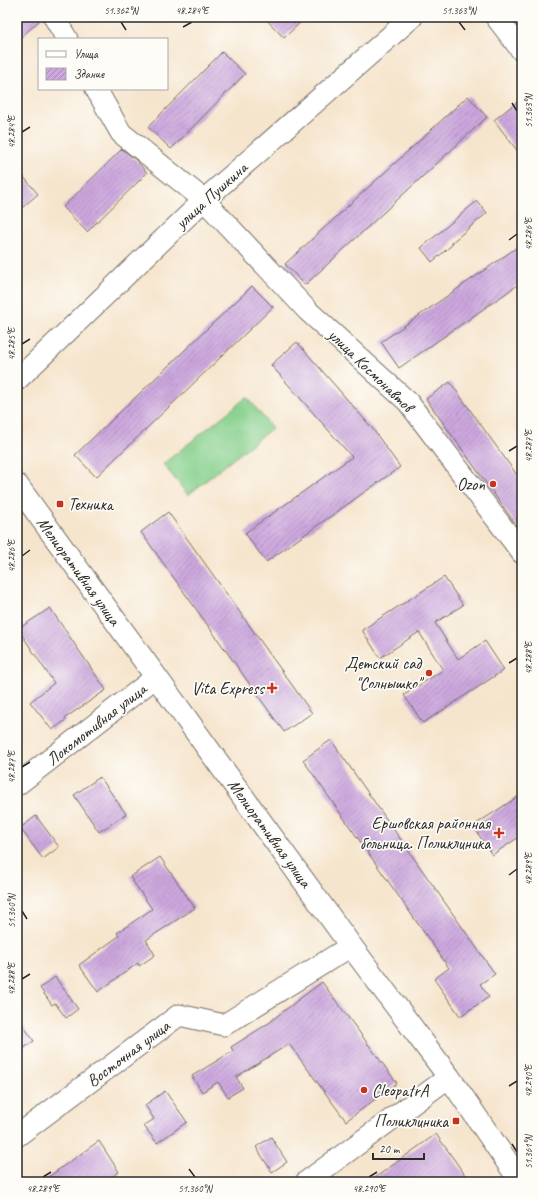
<svg xmlns="http://www.w3.org/2000/svg" width="539" height="1199" viewBox="0 0 539 1199" font-family="Caveat,sans-serif">
<style>
.garden{fill:#87d08d;stroke:#597e5c}
.building{fill:url(#building-hatch)}
.lines{fill:none;stroke-linecap:round;stroke-linejoin:round}
.minor-casing{stroke:#726c64;stroke-width:23}
.major-casing{stroke:#726c64;stroke-width:24}
.minor{stroke:#fff;stroke-width:21}
.major{stroke:#fff;stroke-width:22}
.ticks{fill:none;stroke:#2b2b2b;stroke-width:1.5}
.poi-dot{fill:#c8321e;stroke:#fdfcf7;stroke-width:1.5}
.labels{text-anchor:middle;stroke-width:3.5;stroke-linejoin:round;paint-order:stroke}
.street-label{font-size:17px;fill:#2b2b2b;stroke:#fdfcf7}
.poi-label{font-size:17px;fill:#2b2b2b;stroke:#fdfcf7;text-anchor:end}
.neatline{fill:none;stroke:#2b2b2b;stroke-width:1.5}
.ticks-label{font-size:10px;text-anchor:middle;fill:#2b2b2b}
</style>
<defs>
<pattern id="building-hatch" width="6" height="6" patternUnits="userSpaceOnUse"><rect width="6" height="6" fill="#cca7de"/><path d="M-1 1l2-2M0 6l6-6M5 7l2-2" fill="none" stroke="#a688b4"/></pattern>
</defs>
<rect width="100%" height="100%" fill="#fdfcf7"/>
<filter id="ink" filterUnits="userSpaceOnUse"><feTurbulence type="fractalNoise" baseFrequency=".025" numOctaves="2"/><feDisplacementMap in="SourceGraphic" scale="8" xChannelSelector="R" yChannelSelector="G"/><feConvolveMatrix kernelMatrix="1 2 1 2 8 2 1 2 1" color-interpolation-filters="sRGB"/></filter>
<filter id="wash" filterUnits="userSpaceOnUse"><feTurbulence type="fractalNoise" baseFrequency=".012" numOctaves="4" result="noise"/><feDisplacementMap in="SourceGraphic" scale="16" xChannelSelector="R" yChannelSelector="G"/><feGaussianBlur stdDeviation="0.9" result="paint"/><feColorMatrix in="noise" values="0 0 0 0 0 0 0 0 0 0 0 0 0 0 0 0 0 1.4 0 .05"/><feComposite in="paint" operator="in"/></filter>
<g filter="url(#wash)">
<rect width="100%" height="100%" fill="#f6e5cd"/>
<path class="garden" d="M 247,397 L 272,428 L 188,495 L 163,464 Z"/>
<g id="blocks">
<path class="building" d="M 17,17 L 42,17 L 42,18 L 17,41 Z
M 264,17 L 306,17 L 284,38 Z
M 222,52 L 245,74 L 171,149 L 148,127 Z
M 468,96 L 487,117 L 305,285 L 285,264 Z
M 517,102 L 522,109 L 522,157 L 494,120 Z
M 122,149 L 136,160 L 147,173 L 87,232 L 63,207 Z
M 17,169 L 38,194 L 17,212 Z
M 477,201 L 487,213 L 451,243 L 453,244 L 432,262 L 421,248 Z
M 522,244 L 522,282 L 399,368 L 381,342 Z
M 252,286 L 273,307 L 96,477 L 75,455 Z
M 297,342 L 372,428 L 400,467 L 266,562 L 245,533 L 352,457 L 271,365 Z
M 450,382 L 522,482 L 522,533 L 426,399 Z
M 168,512 L 312,713 L 284,732 L 141,532 Z
M 444,577 L 463,605 L 435,623 L 458,659 L 485,641 L 504,670 L 423,723 L 404,695 L 443,670 L 419,632 L 380,658 L 362,630 Z
M 50,608 L 106,690 L 65,718 L 66,720 L 52,730 L 30,702 L 54,683 L 18,629 Z
M 331,740 L 495,974 L 480,984 L 489,997 L 460,1016 L 434,979 L 449,968 L 303,760 Z
M 100,777 L 126,814 L 99,832 L 74,795 Z
M 522,794 L 522,835 L 492,855 L 473,826 Z
M 36,816 L 59,847 L 43,859 L 20,828 Z
M 160,857 L 195,908 L 146,940 L 155,955 L 139,966 L 138,963 L 98,992 L 79,965 L 119,936 L 117,933 L 152,909 L 130,877 Z
M 55,977 L 78,1009 L 66,1018 L 55,1003 L 52,1005 L 40,988 Z
M 322,982 L 397,1083 L 346,1121 L 289,1044 L 236,1077 L 243,1088 L 228,1097 L 218,1082 L 202,1092 L 192,1076 L 233,1051 L 231,1047 L 272,1021 L 272,1020 Z
M 17,1017 L 34,1041 L 17,1053 Z
M 165,1091 L 187,1122 L 157,1143 L 144,1126 L 154,1119 L 145,1105 Z
M 436,1134 L 470,1182 L 369,1182 Z
M 271,1137 L 287,1162 L 272,1172 L 256,1147 Z
M 99,1141 L 119,1172 L 103,1182 L 41,1182 Z"/>
</g>
</g>
<g filter="url(#ink)">
<use href="#blocks" fill-opacity="0" stroke="#726c64" stroke-width="1"/>
<g class="lines">
<g class="minor-casing">
<path id="minor" d="M 54,17 L 67,39
M 496,17 L 522,51
M 96,89 L 121,133 L 204,200 L 308,311 L 408,402 L 522,553
M 17,380 L 204,200 L 412,17
M 17,785 L 156,677
M 17,1136 L 179,1015 L 224,1025 L 351,946
M 306,1182 L 449,1077"/>
</g>
<g class="major-casing">
<path id="major" d="M 17,485 L 351,946 L 449,1077 L 521,1182"/>
</g>
<use href="#minor" class="minor"/>
<use href="#major" class="major"/>
</g>
</g>
<path class="ticks" d="M 121,22 L 126,30M 459,22 L 465,30M 183,27 L 192,22M 512,103 L 517,111M 22,132 L 30,127M 509,240 L 517,234M 22,344 L 30,339M 509,451 L 517,446M 22,556 L 30,550M 509,663 L 517,658M 22,767 L 30,762M 509,875 L 517,869M 22,911 L 27,919M 22,979 L 30,974M 509,1086 L 517,1081M 512,1144 L 517,1152M 189,1169 L 195,1177M 43,1177 L 51,1172M 369,1177 L 377,1172"/>
<g class="poi-dot">
<circle cx="493" cy="484" r="4"/>
<rect x="56" y="500" width="8" height="8" rx="2"/>
<circle cx="429" cy="673" r="4"/>
<path d="M270 682h4v4h4v4h-4v4h-4v-4h-4v-4h4z"/>
<path d="M497 827h4v4h4v4h-4v4h-4v-4h-4v-4h4z"/>
<circle cx="364" cy="1090" r="4"/>
<rect x="452" y="1117" width="8" height="8" rx="2"/>
</g>
<g class="labels">
<g class="street-label">
<text transform="translate(211 195) rotate(-42)" y="6">улица Пушкина</text>
<text transform="translate(371 370) rotate(44)" y="6">улица Космонавтов</text>
<text transform="translate(79 571) rotate(54)" y="6">Мелиоративная улица</text>
<text transform="translate(96 724) rotate(-38)" y="6">Локомотивная улица</text>
<text transform="translate(270 833) rotate(54)" y="6">Мелиоративная улица</text>
<text transform="translate(128 1053) rotate(-37)" y="6">Восточная улица</text>
</g>
<g class="poi-label">
<text x="485" y="490">Ozon</text>
<text x="68" y="510" text-anchor="start">Техника</text>
<text x="421" y="669">Детский сад<tspan x="421" dy="20">"Солнышко"</tspan></text>
<text x="264" y="694">Vita Express</text>
<text x="490" y="829">Ершовская районная<tspan x="490" dy="20">больница. Поликлиника</tspan></text>
<text x="372" y="1096" text-anchor="start">CleopatrA</text>
<text x="448" y="1127">Поликлиника</text>
</g>
</g>
<rect width="539" height="1199" fill="none" stroke="#fdfcf7" stroke-width="44"/>
<rect x="38" y="38" width="130" height="52" fill="#fdfcf7" stroke="#a9a8a5"/>
<rect x="46" y="51" width="20" height="6" fill="#ffffff" stroke="#a9a8a5"/>
<text x="74" y="58" font-size="12" fill="#2b2b2b">Улица</text>
<rect x="46" y="68" width="20" height="12" fill="url(#building-hatch)" stroke="#a9a8a5"/>
<text x="74" y="78" font-size="12" fill="#2b2b2b">Здание</text>
<path d="M373 1153v6h51v-6" fill="none" stroke="#2b2b2b" stroke-width="2"/>
<text x="379" y="1153" font-size="12" fill="#2b2b2b" stroke="#fdfcf7" stroke-width="3" paint-order="stroke">20 m</text>
<rect x="22" y="22" width="495" height="1155" class="neatline"/>
<g class="ticks-label">
<text x="121" y="14">51.362°N</text>
<text x="192" y="14">48.284°E</text>
<text x="459" y="14">51.363°N</text>
<text transform="translate(528 111) rotate(-90)" y="4">51.363°N</text>
<text transform="translate(11 132) rotate(-90)" y="4">48.284°E</text>
<text transform="translate(528 234) rotate(-90)" y="4">48.286°E</text>
<text transform="translate(11 344) rotate(-90)" y="4">48.285°E</text>
<text transform="translate(528 446) rotate(-90)" y="4">48.287°E</text>
<text transform="translate(11 556) rotate(-90)" y="4">48.286°E</text>
<text transform="translate(528 658) rotate(-90)" y="4">48.288°E</text>
<text transform="translate(11 767) rotate(-90)" y="4">48.287°E</text>
<text transform="translate(528 869) rotate(-90)" y="4">48.289°E</text>
<text transform="translate(11 911) rotate(-90)" y="4">51.360°N</text>
<text transform="translate(11 979) rotate(-90)" y="4">48.288°E</text>
<text transform="translate(528 1081) rotate(-90)" y="4">48.290°E</text>
<text transform="translate(528 1152) rotate(-90)" y="4">51.361°N</text>
<text x="43" y="1192">48.289°E</text>
<text x="195" y="1192">51.360°N</text>
<text x="369" y="1192">48.290°E</text>
</g>
</svg>
